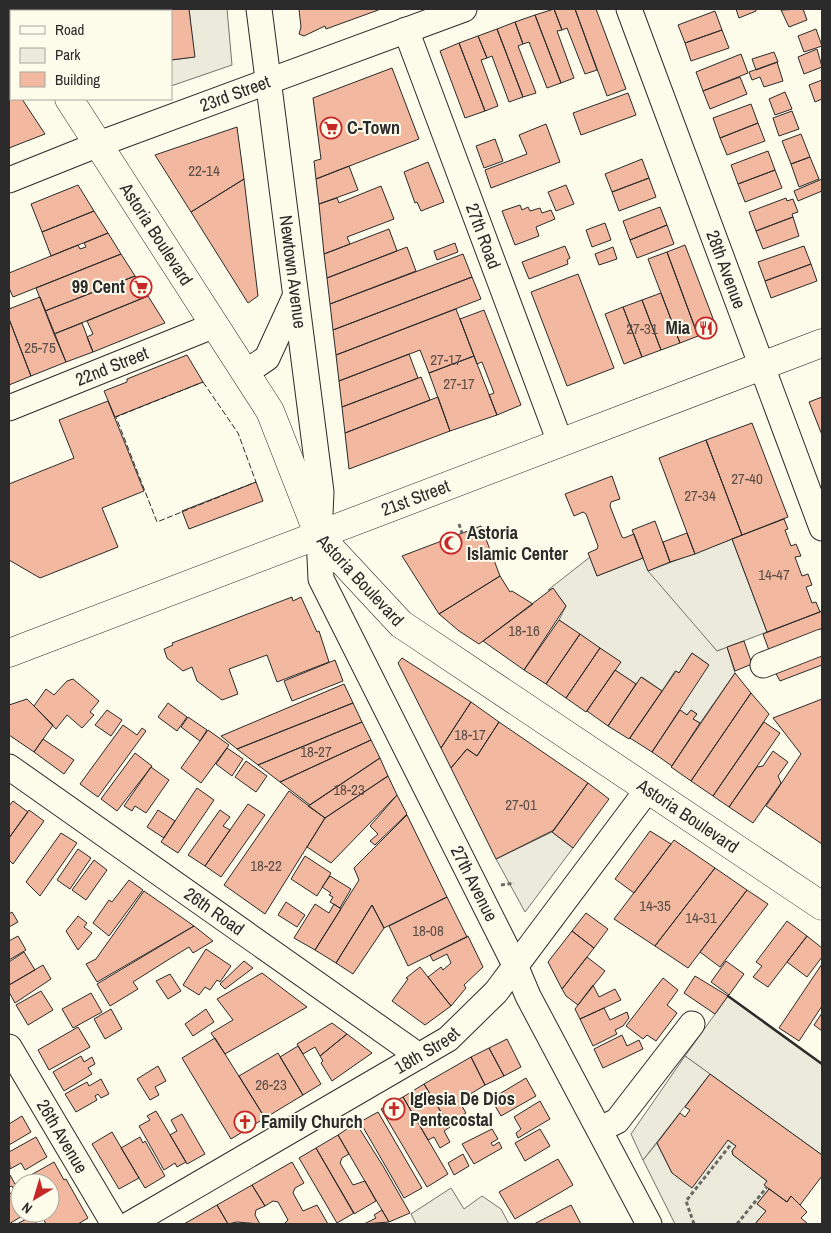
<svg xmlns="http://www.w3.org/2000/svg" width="831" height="1233" viewBox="0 0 831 1233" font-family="'Archivo Narrow',sans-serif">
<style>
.green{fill:#ecebdb;stroke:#74746e}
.parking{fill:#eceadb;stroke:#74746e}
.building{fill:#f2b8a0;stroke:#2b2b2b}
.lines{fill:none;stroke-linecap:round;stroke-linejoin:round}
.minor-casing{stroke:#2b2b2b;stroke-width:27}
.major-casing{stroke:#2b2b2b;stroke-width:29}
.path{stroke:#6a6964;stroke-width:3;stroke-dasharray:4 2.5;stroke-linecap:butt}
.minor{stroke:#fdfbea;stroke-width:25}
.major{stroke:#fdfbea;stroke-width:28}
.fence{stroke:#2b2b2b;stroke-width:1;stroke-dasharray:6 2.5;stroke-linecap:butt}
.wall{stroke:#2b2b2b;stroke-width:2.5}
.labels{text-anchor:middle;stroke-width:4;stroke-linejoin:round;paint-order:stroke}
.number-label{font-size:15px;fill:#5d4e48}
.street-label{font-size:18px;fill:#2b2b2b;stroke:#fdfbea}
.poi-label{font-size:18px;font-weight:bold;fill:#2b2b2b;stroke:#fdfbea;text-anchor:start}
</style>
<rect width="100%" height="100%" fill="#fdfbea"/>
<path class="green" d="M 189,9 L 227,9 L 232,65 L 171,86 L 171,60 L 194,57 Z
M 590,557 L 597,576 L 643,558 L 717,651 L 727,647 L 735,673 L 700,723 L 693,719 L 697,714 L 691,710 L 687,715 L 678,709 L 708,664 L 692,653 L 679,673 L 675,671 L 662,691 L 642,677 L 636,684 L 615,670 L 620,662 L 559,620 L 566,606 L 553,589 L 548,590 Z
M 728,996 L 822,1064 L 822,1155 L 685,1056 Z
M 728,1140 L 736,1146 L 732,1151 L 733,1155 L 767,1181 L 769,1189 L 757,1204 L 766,1211 L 755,1224 L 675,1224 L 643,1160 L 657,1143 L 672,1173 Z"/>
<path class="parking" d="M 732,539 L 767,632 L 717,651 L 648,571 Z
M 552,832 L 573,848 L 525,912 L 496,859 Z
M 685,1056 L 710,1074 L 643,1160 L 631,1134 Z
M 451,1188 L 464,1209 L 482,1196 L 501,1209 L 509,1224 L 416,1224 L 411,1214 Z"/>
<path class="building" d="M 135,9 L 189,9 L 195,57 L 171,60 L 171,11 L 135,11 Z
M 299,9 L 381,9 L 326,29 L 325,26 L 304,36 L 299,34 L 301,27 Z
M 554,9 L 562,30 L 557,31 L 574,78 L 561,83 L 535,15 Z
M 554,9 L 575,9 L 597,70 L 585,74 L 567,28 L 562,30 Z
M 575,9 L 596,9 L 626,89 L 607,96 Z
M 736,9 L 756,9 L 756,11 L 739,18 Z
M 803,9 L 807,20 L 789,27 L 781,10 Z
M 715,11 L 722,30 L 685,43 L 678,25 Z
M 535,15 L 561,83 L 547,88 L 529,42 L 523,44 L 515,22 Z
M 515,22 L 523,44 L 518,46 L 536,93 L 523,97 L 497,29 Z
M 497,29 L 523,97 L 509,102 L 492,56 L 487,58 L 478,36 Z
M 816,29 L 822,46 L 804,52 L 798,36 Z
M 722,30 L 729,48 L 691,61 L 685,43 Z
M 478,36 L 487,58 L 481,60 L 498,106 L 485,111 L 459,43 Z
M 459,43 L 485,111 L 465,118 L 440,51 Z
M 817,49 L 822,67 L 804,74 L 798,57 Z
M 774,52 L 778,62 L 756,70 L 752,59 Z
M 741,54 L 748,73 L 703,91 L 696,72 Z
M 777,62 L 783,81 L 764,87 L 760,77 L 752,80 L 749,72 Z
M 392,68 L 419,139 L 316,179 L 314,161 L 321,159 L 313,98 Z
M 740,77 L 747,94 L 710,109 L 703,91 Z
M 822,80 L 822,99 L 815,102 L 809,85 Z
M 11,90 L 11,99 L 22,99 L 45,134 L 9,148 L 9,92 Z
M 785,92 L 792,109 L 775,115 L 769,99 Z
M 628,93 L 636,115 L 581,135 L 573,113 Z
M 751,104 L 758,123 L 720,138 L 713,118 Z
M 792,111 L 799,129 L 779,136 L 773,118 Z
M 758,123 L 765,141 L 727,155 L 720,138 Z
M 546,124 L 560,162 L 491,188 L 485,170 L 527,154 L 519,135 Z
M 237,127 L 244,179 L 191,212 L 155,155 Z
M 801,134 L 810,157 L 791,164 L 782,141 Z
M 495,139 L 503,161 L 484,168 L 476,146 Z
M 768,151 L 775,170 L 738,184 L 731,165 Z
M 810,157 L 819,179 L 799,187 L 791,164 Z
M 642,159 L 649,178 L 612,192 L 605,174 Z
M 428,162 L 444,202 L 421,211 L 417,202 L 415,203 L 404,172 Z
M 349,166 L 358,190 L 319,204 L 316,179 Z
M 775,170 L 782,188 L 745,202 L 738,184 Z
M 649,178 L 656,197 L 619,211 L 612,192 Z
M 244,179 L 258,296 L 248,303 L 191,212 Z
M 822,179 L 822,191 L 798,201 L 794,191 Z
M 78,185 L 94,211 L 42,232 L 31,204 Z
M 566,185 L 574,204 L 556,211 L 548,192 Z
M 381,186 L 394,219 L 347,237 L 350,244 L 324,254 L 319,204 L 337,198 L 339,203 Z
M 786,198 L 787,201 L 793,199 L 798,212 L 792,214 L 793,217 L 756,231 L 749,212 Z
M 520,205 L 522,210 L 528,207 L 530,211 L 540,208 L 542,213 L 551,210 L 555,219 L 536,227 L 539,236 L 515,245 L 502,211 Z
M 660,207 L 667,225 L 630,240 L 623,221 Z
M 94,211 L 108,233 L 51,256 L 42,232 Z
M 793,217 L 799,236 L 763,249 L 756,231 Z
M 605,223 L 611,240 L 592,247 L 586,230 Z
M 667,225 L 674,244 L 637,258 L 630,240 Z
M 389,229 L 397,251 L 327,278 L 324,254 Z
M 108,233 L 121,254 L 13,297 L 9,288 L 9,273 L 78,245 L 80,249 L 86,247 L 84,243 Z
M 455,243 L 458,252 L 437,260 L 434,251 Z
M 685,245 L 717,329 L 698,336 L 667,252 Z
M 565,246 L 570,258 L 567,260 L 568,264 L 529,279 L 522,262 Z
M 804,246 L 811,264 L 765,281 L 758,262 Z
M 407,247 L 416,271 L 330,304 L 327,278 Z
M 613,247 L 617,259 L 599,265 L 595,254 Z
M 667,252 L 698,336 L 680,343 L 648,259 Z
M 121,254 L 135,276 L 45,311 L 36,288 Z
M 463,254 L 472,277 L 333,330 L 330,304 Z
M 811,264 L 817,281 L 771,298 L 765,281 Z
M 578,274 L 614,368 L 567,386 L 531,292 Z
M 135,276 L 148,296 L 54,334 L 45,311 Z
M 472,277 L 481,299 L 336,355 L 333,330 Z
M 661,293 L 680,343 L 661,350 L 642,300 Z
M 148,296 L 165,323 L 93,352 L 87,337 L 93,334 L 87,321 Z
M 40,297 L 66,362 L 31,376 L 9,319 L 9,309 Z
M 642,300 L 661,350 L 642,357 L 623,307 Z
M 623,307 L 642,357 L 624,364 L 605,314 Z
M 456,309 L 474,356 L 429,373 L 420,350 L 339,381 L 336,355 Z
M 484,310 L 521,405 L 497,415 L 489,395 L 494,393 L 482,362 L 477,364 L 460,319 Z
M 9,319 L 31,376 L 9,385 Z
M 82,323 L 93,352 L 66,362 L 54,334 Z
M 409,354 L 418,378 L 342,407 L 339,381 Z
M 187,355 L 203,382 L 115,417 L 104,391 L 127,382 L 127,379 Z
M 474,356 L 497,415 L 450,431 L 429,373 Z
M 421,377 L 430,400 L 345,433 L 342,407 Z
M 438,397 L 450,431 L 349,469 L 345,433 Z
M 822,397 L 822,435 L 809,402 Z
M 108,401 L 144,491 L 102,508 L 118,547 L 40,578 L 9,560 L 9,484 L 74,458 L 59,420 Z
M 752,423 L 788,517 L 742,535 L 706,440 Z
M 706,440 L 742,535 L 695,554 L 659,458 Z
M 612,476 L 620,499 L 611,502 L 610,506 L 622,537 L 624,538 L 634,534 L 643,558 L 597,576 L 588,553 L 597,549 L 598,546 L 586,514 L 583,512 L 574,516 L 565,494 Z
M 256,482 L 263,501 L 189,529 L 182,511 Z
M 784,519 L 788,529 L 785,530 L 791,546 L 796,544 L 801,556 L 795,557 L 802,576 L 808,574 L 812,585 L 806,587 L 812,603 L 816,602 L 820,612 L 767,632 L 732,539 Z
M 655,521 L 670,562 L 648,571 L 632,530 Z
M 481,526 L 500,576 L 439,614 L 402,556 Z
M 687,533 L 695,554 L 670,562 L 663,542 Z
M 500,576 L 510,592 L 512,591 L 533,604 L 479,644 L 459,631 L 439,614 Z
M 553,588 L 566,606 L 524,670 L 483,641 Z
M 292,597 L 293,601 L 301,597 L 317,632 L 319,631 L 329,662 L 277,682 L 267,655 L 229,669 L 238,694 L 222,700 L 197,681 L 192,667 L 183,671 L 167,658 L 164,649 L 173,645 L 172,643 Z
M 822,611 L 822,633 L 770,653 L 763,634 Z
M 559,620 L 580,634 L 546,684 L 524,670 Z
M 580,634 L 600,648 L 566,698 L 546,684 Z
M 744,641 L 752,664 L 735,671 L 727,647 Z
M 600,648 L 621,662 L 586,712 L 566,698 Z
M 692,653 L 709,665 L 652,752 L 630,738 L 676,671 L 679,673 Z
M 822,653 L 822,665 L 780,681 L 772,666 Z
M 402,658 L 471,702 L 441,748 L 398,663 Z
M 335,660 L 343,681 L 292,701 L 284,681 Z
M 615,670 L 636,684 L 608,726 L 587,711 Z
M 735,673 L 751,693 L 691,781 L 671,767 Z
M 641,677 L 662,691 L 629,739 L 608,726 Z
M 73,679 L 99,701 L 90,712 L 94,715 L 82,728 L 67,715 L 56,729 L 34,706 L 46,689 L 54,695 L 67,681 Z
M 344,684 L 353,703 L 237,749 L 221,736 Z
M 751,693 L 769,714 L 713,796 L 691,781 Z
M 27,699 L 53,725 L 34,752 L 9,735 L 9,705 Z
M 822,699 L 822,844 L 766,806 L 801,754 L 773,718 Z
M 471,702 L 499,722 L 477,756 L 467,749 L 451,768 L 441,748 Z
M 168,703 L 187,717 L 177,731 L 158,717 Z
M 353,703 L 362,722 L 258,765 L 237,749 Z
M 107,710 L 122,720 L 111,736 L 95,725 Z
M 680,710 L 687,715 L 691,710 L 697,714 L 693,719 L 700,723 L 672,766 L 652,752 Z
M 188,717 L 207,730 L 200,741 L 181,727 Z
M 362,722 L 371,740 L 280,782 L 258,765 Z
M 499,722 L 588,783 L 554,830 L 496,859 L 451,768 L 467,749 L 477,756 Z
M 764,722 L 780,733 L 729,807 L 713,796 Z
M 123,725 L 137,735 L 142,728 L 146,731 L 98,797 L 80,784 Z
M 208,730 L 229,745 L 201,783 L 181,768 Z
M 43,739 L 74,760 L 64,774 L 34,752 Z
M 371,740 L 380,758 L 310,805 L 280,782 Z
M 227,748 L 243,759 L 232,776 L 216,764 Z
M 773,751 L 788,762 L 778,776 L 781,783 L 753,823 L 729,807 L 757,767 L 763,766 Z
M 135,753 L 152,766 L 117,811 L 101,799 Z
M 380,758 L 388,776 L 325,818 L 308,806 Z
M 246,761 L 267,776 L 256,792 L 235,777 Z
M 151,767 L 169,780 L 146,813 L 135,806 L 132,811 L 124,806 Z
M 388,776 L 397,795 L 331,863 L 307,847 L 325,818 Z
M 588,783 L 609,799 L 573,848 L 552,832 Z
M 197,788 L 214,800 L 178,853 L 161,842 Z
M 289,791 L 325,818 L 265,914 L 224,885 Z
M 397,795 L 407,814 L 375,845 L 370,841 L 378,834 L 370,826 Z
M 13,801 L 28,812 L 9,838 L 9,806 Z
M 248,804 L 265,815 L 221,877 L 205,866 Z
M 29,810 L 44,821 L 13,864 L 9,860 L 9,838 Z
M 158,810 L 175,821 L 164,838 L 147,827 Z
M 220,810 L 230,817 L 223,826 L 230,830 L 205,866 L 188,855 Z
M 407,815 L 447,897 L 384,928 L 372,905 L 336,963 L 315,950 L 359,880 L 354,868 Z
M 650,831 L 671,844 L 634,893 L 615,879 Z
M 61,833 L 77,843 L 40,896 L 26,882 Z
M 674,840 L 715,868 L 655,946 L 614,919 Z
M 78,849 L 91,858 L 70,889 L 57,880 Z
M 305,856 L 331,873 L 317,896 L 291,879 Z
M 94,860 L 107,870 L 86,900 L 72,890 Z
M 715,868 L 747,890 L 688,968 L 655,946 Z
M 330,876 L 351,889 L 340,908 L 330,902 L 333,897 L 329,895 L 331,893 L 322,887 Z
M 129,880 L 143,890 L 109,936 L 93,923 L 109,900 L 112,902 Z
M 747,890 L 768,904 L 720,967 L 700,952 Z
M 144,891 L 194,926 L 97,982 L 86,964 L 96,959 Z
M 447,897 L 467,937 L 408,966 L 389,926 Z
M 286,902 L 305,915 L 297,927 L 278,915 Z
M 315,904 L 329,913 L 334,904 L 341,909 L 315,950 L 294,938 Z
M 372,905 L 384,928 L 353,974 L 336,963 Z
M 12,912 L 18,922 L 9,927 L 9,914 Z
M 586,913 L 608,929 L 594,948 L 572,931 Z
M 78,916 L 87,923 L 84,927 L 92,933 L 78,950 L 66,931 Z
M 787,921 L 807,936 L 768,987 L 753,977 L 762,966 L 756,962 Z
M 194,926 L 213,941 L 193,953 L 189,947 L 171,958 L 133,982 L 138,989 L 110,1006 L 97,984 Z
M 572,931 L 594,948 L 562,989 L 548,962 Z
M 18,936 L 26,950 L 9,960 L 9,941 Z
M 468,936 L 483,967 L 464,985 L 466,988 L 451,1006 L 428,977 L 441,967 L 443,970 L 451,963 L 447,954 L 433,961 L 430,955 Z
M 807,936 L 822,948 L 822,957 L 807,977 L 787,962 Z
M 206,949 L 231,966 L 220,982 L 217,980 L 210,990 L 205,987 L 199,995 L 183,985 Z
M 24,952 L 35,970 L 9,985 L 9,962 Z
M 587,957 L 605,971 L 578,1005 L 566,996 L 562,989 Z
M 244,961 L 253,968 L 225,989 L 220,984 Z
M 726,961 L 744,974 L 729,995 L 711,982 Z
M 822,964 L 822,1006 L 799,1041 L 779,1028 Z
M 43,965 L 51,979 L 15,1003 L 9,992 L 9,985 Z
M 420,967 L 451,1006 L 425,1025 L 392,1001 L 408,979 L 406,978 Z
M 262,973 L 307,1007 L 225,1054 L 211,1033 L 233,1020 L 217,999 Z
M 170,974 L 181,991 L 168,999 L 156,981 Z
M 695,976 L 728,996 L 715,1014 L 684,993 Z
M 663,978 L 678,990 L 667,1005 L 677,1013 L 656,1041 L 647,1035 L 643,1039 L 626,1026 Z
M 593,985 L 599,997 L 615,989 L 621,1000 L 580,1019 L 575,1009 Z
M 41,991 L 53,1010 L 28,1025 L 16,1005 Z
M 91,993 L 102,1012 L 73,1028 L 62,1009 Z
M 604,1008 L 610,1020 L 627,1012 L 629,1018 L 623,1026 L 615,1030 L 617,1034 L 593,1046 L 580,1019 Z
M 111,1009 L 122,1029 L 105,1039 L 94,1019 Z
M 206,1009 L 214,1022 L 193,1036 L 185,1024 Z
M 822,1013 L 822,1031 L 814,1025 Z
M 332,1023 L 347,1034 L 320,1056 L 315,1047 L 303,1054 L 297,1044 Z
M 78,1027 L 90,1047 L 49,1070 L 38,1050 Z
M 347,1034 L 372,1053 L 332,1081 L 321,1063 L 323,1061 L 320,1056 Z
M 622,1035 L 627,1046 L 639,1040 L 643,1049 L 603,1068 L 594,1049 Z
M 215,1038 L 265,1118 L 231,1139 L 182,1058 Z
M 507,1039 L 521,1067 L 504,1076 L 489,1048 Z
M 298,1046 L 321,1084 L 303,1095 L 280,1057 Z
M 489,1048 L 504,1076 L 485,1085 L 471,1057 Z
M 278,1053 L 303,1095 L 265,1118 L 239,1076 Z
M 81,1056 L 84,1062 L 92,1057 L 95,1064 L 88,1068 L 92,1074 L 64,1091 L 53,1072 Z
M 471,1057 L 485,1085 L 459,1101 L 466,1113 L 448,1123 L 424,1084 Z
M 158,1066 L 166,1081 L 155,1087 L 159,1095 L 150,1100 L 137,1079 Z
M 710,1074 L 822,1155 L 822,1176 L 800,1205 L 791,1196 L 787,1202 L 764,1185 L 767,1181 L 733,1155 L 732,1151 L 736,1146 L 728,1140 L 692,1188 L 672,1173 L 657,1143 L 680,1113 L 685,1117 L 690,1110 L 685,1107 Z
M 526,1078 L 536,1096 L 501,1116 L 491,1099 Z
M 101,1079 L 109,1094 L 101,1098 L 98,1094 L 95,1096 L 97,1100 L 76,1112 L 65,1094 L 87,1082 L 89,1086 Z
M 424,1084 L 450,1127 L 444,1131 L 450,1142 L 440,1148 L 434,1137 L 428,1140 L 403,1097 Z
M 403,1097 L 448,1174 L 427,1187 L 381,1109 Z
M 540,1101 L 550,1119 L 518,1138 L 516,1133 L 521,1129 L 514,1117 Z
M 156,1111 L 186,1162 L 177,1167 L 175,1163 L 164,1170 L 139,1126 L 150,1120 L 147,1116 Z
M 378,1112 L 422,1188 L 404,1198 L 360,1122 Z
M 182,1114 L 205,1154 L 187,1164 L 170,1135 L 177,1131 L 171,1120 Z
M 22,1116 L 31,1132 L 9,1145 L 9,1124 Z
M 356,1123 L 383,1166 L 410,1213 L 389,1222 L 363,1178 L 338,1135 Z
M 492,1129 L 498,1139 L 491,1143 L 493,1146 L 499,1142 L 502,1148 L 474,1164 L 462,1144 Z
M 540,1129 L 550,1146 L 525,1161 L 515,1143 Z
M 112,1132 L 139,1178 L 119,1189 L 92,1144 Z
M 338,1135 L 349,1154 L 342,1158 L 340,1163 L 353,1185 L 365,1181 L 376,1201 L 354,1214 L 316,1148 Z
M 36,1137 L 47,1157 L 25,1170 L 21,1163 L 10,1169 L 9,1152 Z
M 140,1137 L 143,1143 L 145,1141 L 165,1176 L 145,1188 L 121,1148 Z
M 316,1148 L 354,1213 L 337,1223 L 299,1158 Z
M 463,1154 L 469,1166 L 454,1175 L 448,1163 Z
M 558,1159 L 573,1185 L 515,1219 L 499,1192 Z
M 54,1162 L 64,1180 L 66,1179 L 88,1218 L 78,1224 L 46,1224 L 40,1213 L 50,1213 L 50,1183 L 23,1183 L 22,1180 Z
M 292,1162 L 304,1183 L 295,1188 L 293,1193 L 303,1211 L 317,1205 L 328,1224 L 284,1224 L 288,1220 L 278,1202 L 273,1201 L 265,1206 L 252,1185 Z
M 10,1175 L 15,1184 L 22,1180 L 23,1183 L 20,1183 L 20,1213 L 27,1213 L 9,1224 L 9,1194 L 15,1191 L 12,1186 L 9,1187 Z
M 252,1185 L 265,1206 L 256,1210 L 255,1215 L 260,1224 L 237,1222 L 228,1224 L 217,1205 Z
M 769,1189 L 787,1202 L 791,1196 L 807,1212 L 801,1218 L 808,1224 L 755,1224 L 766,1211 L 757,1204 Z
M 217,1205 L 228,1224 L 184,1224 Z
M 571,1205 L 581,1224 L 534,1224 Z
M 382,1210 L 389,1222 L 364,1224 L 376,1218 L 374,1215 Z
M 32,1216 L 37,1224 L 17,1224 Z"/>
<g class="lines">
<g class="minor-casing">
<g id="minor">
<path id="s1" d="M 259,9 L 321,492 L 319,536 L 321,579 L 515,965 L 528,996 L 649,1224"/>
<path id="s2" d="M 629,9 L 822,528"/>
<path id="s3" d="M 406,30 L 560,442"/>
<path id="s4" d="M 9,180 L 99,144 L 464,9"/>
<path d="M 245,373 L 267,358 L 295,297"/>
<path id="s5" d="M 9,408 L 215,325"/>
<path d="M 763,665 L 822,642"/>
<path id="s6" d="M 9,767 L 419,1056"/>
<path id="s7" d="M 9,1047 L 114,1224"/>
<path d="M 600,1129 L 617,1121 L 692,1024"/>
<path id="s8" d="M 130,1224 L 448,1039 L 496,992 L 648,789"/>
</g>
</g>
<g class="major-casing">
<g id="major">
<path d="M 11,9 L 12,11"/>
<path id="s9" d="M 69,99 L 270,411 L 319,536 L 401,624 L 822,906"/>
<path id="s10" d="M 9,653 L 822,343"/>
</g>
</g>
<path class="path" d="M 459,524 L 462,533
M 501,885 L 514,883
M 694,1224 L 686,1201 L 732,1143
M 737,1224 L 767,1187"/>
<use href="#minor" class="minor"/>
<use href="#major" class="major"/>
<path class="fence" d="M 203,382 L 238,433 L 256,482 L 157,522 L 116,417 Z"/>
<path class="wall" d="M 728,996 L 822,1064"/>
</g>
<defs>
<g id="supermarket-ring" transform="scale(1.125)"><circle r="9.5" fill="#fdfbea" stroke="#c62828" stroke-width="1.5"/><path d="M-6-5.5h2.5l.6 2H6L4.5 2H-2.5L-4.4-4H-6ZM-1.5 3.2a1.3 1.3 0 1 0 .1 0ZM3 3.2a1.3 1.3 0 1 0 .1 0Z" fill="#c62828"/></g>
<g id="restaurant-ring" transform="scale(1.125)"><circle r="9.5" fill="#fdfbea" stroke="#c62828" stroke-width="1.5"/><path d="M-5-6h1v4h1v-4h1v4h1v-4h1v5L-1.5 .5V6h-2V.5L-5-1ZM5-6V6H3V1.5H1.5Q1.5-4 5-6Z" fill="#c62828"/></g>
<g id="mosque-ring" transform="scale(1.125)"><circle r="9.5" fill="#fdfbea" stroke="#c62828" stroke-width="1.5"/><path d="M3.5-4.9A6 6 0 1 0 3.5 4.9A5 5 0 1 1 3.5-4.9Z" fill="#c62828"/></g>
<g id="church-ring" transform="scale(1.125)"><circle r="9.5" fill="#fdfbea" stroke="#c62828" stroke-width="1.5"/><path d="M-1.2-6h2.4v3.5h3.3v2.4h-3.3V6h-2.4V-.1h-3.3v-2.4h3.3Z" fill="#c62828"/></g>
</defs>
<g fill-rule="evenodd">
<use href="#supermarket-ring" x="331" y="128"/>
<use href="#supermarket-ring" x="141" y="287"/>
<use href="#restaurant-ring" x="706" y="328"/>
<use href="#mosque-ring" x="451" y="543"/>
<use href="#church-ring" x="394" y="1109"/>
<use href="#church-ring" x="245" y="1122"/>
</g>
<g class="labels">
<g class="number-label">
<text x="204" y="176">22-14</text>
<text x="642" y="334">27-31</text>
<text x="40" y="353">25-75</text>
<text x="446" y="365">27-17</text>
<text x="459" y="389">27-17</text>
<text x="747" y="484">27-40</text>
<text x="700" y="501">27-34</text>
<text x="774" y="580">14-47</text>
<text x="524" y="636">18-16</text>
<text x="470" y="740">18-17</text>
<text x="316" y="757">18-27</text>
<text x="349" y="795">18-23</text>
<text x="521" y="810">27-01</text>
<text x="266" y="871">18-22</text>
<text x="655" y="911">14-35</text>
<text x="701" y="923">14-31</text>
<text x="428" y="936">18-08</text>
<text x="271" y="1090">26-23</text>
</g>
<g class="street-label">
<text dy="6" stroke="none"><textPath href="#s4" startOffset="242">23rd Street</textPath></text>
<text dy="6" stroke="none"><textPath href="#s9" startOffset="161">Astoria Boulevard</textPath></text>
<text dy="6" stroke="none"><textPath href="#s3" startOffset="220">27th Road</textPath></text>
<text dy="6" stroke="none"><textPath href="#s2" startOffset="278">28th Avenue</textPath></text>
<text dy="6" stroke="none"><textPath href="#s1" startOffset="265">Newtown Avenue</textPath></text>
<text dy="6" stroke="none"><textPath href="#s5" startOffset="111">22nd Street</textPath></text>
<text dy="6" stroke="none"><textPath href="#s10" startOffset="435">21st Street</textPath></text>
<text dy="6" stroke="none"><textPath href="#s9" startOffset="566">Astoria Boulevard</textPath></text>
<text dy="6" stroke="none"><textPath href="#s9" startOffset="971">Astoria Boulevard</textPath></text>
<text dy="6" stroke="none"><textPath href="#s1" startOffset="915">27th Avenue</textPath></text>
<text dy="6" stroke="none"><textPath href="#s6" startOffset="251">26th Road</textPath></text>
<text dy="6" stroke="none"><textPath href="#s8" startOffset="344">18th Street</textPath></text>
<text dy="6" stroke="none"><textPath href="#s7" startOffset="104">26th Avenue</textPath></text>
</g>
<g class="poi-label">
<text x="347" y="134">C-Town</text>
<text x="125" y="293" text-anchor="end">99 Cent</text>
<text x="690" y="334" text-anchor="end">Mia</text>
<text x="467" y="539">Astoria<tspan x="467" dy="21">Islamic Center</tspan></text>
<text x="410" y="1105">Iglesia De Dios<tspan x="410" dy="21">Pentecostal</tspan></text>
<text x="261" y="1128">Family Church</text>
</g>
</g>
<rect width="831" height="1233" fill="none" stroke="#2b2b2b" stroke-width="20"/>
<rect x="10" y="10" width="162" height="90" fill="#fdfbea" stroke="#a9a89e"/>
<rect x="20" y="26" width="25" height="8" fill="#fdfbea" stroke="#a9a89e"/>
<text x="55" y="35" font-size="15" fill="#2b2b2b">Road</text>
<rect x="20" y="48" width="25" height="15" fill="#ecebdb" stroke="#a9a89e"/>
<text x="55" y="60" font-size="15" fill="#2b2b2b">Park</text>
<rect x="20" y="72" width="25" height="15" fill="#f2b8a0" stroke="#a9a89e"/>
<text x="55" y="85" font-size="15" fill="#2b2b2b">Building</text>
<g transform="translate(35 1198) rotate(218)"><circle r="24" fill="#fdfbea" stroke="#a9a89e"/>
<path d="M0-4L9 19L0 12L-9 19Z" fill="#c62828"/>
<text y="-8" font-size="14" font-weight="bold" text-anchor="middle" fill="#2b2b2b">N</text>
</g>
</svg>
